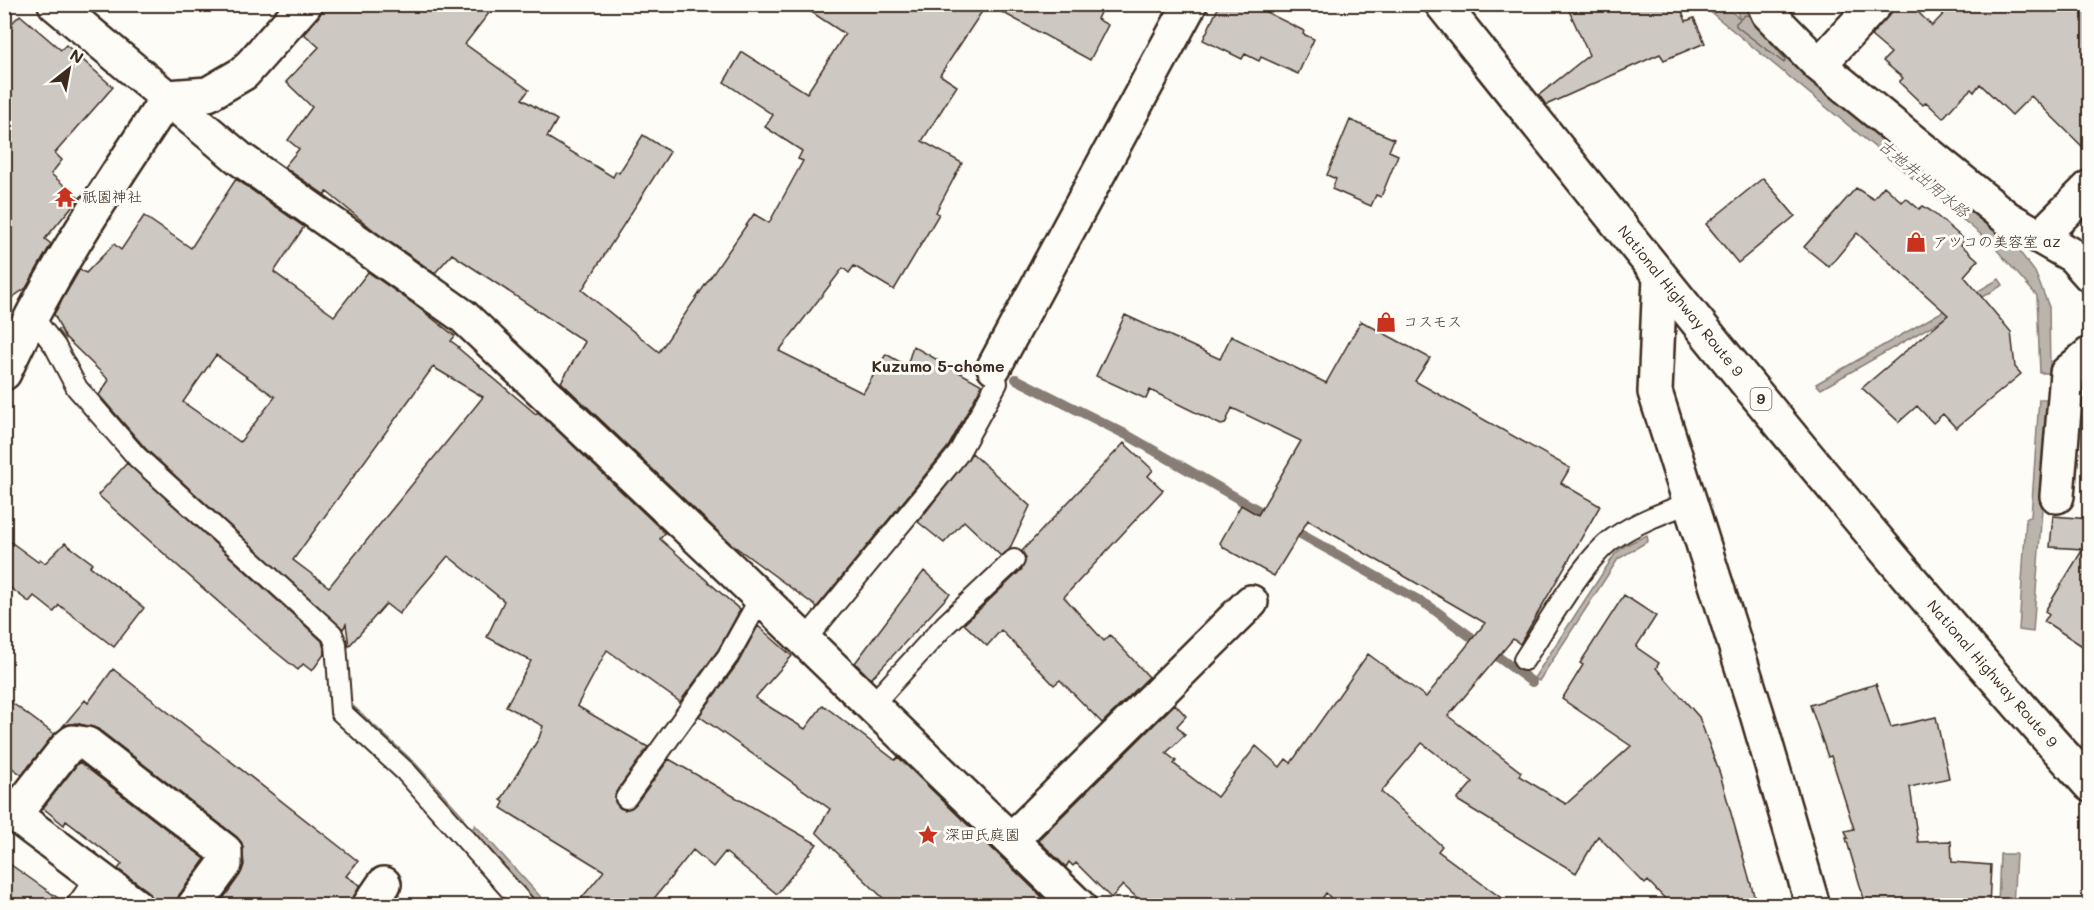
<svg xmlns="http://www.w3.org/2000/svg" width="2094" height="910" viewBox="0 0 2094 910" font-family="Mali,'Klee One',sans-serif">
<style>
.water{fill:#bbb4ad;stroke:#887d74;stroke-width:1.5}
.lines{fill:none;stroke-linecap:round;stroke-linejoin:round}
.shore{stroke:#6e6157;stroke-width:1.5}
.stream{stroke:#887d74;stroke-width:10}
.building{fill:#cdc8c2;stroke:#3b2a1e;stroke-width:1.5;fill-rule:evenodd}
.lane-casing{stroke:#3b2a1e;stroke-width:24}
.street-casing{stroke:#3b2a1e;stroke-width:38}
.secondary-casing{stroke:#3b2a1e;stroke-width:38}
.highway-casing{stroke:#3b2a1e;stroke-width:38}
.lane{stroke:#fdfcf7;stroke-width:20}
.street{stroke:#fdfcf7;stroke-width:33}
.secondary{stroke:#fdfcf7;stroke-width:33}
.highway{stroke:#fdfcf7;stroke-width:33}
.labels{text-anchor:middle;stroke-width:6;stroke-linejoin:round;paint-order:stroke}
.shield{fill:#fdfcf7;stroke:#75695f;stroke-width:1.5}
.shield-label{font-size:14px;font-weight:bold;fill:#3b2a1e}
.poi-label{font-size:15px;fill:#3b2a1e;stroke:#fdfcf7;text-anchor:start}
.street-label{font-size:15px;fill:#3b2a1e;stroke:#fdfcf7}
.water-label{font-size:16px;font-style:italic;fill:#615349;stroke:#fdfcf7}
.neighbourhood-label{font-size:16px;font-weight:bold;fill:#3b2a1e;stroke:#fdfcf7}
</style>
<rect width="100%" height="100%" fill="#fdfcf7"/>
<filter id="ink" filterUnits="userSpaceOnUse"><feTurbulence type="fractalNoise" baseFrequency=".0167" numOctaves="2"/><feDisplacementMap in="SourceGraphic" scale="12" xChannelSelector="R" yChannelSelector="G"/><feConvolveMatrix kernelMatrix="1 2 1 2 8 2 1 2 1" color-interpolation-filters="sRGB"/></filter>
<g filter="url(#ink)">
<path class="water" d="M 1702,5 L 1724,5 L 1740,19 L 1734,5 L 1749,5 L 1937,181 L 2012,242 L 2035,272 L 2049,307 L 2050,373 L 2040,373 L 2037,296 L 1990,242 Z
M 1999,279 L 2003,285 L 1821,389 L 1816,384 Z
M 61,329 L 73,363 L 91,393 L 117,422 L 155,461 L 268,567 L 338,626 L 345,641 L 350,703 L 416,764 L 464,817 L 462,820 L 413,767 L 345,704 L 342,639 L 334,627 C 290,592 248,553 207,515 C 145,458 87,409 55,330 Z
M 2039,399 L 2050,399 L 2033,632 L 2019,630 L 2026,518 L 2031,517 Z
M 1647,535 L 1648,541 L 1618,559 L 1539,681 L 1534,678 L 1615,554 L 1626,545 Z
M 475,825 L 548,905 L 539,905 L 472,830 Z
M 2000,854 L 2016,854 L 2013,905 L 1998,905 Z"/>
<g class="lines">
<path class="shore" d="M 1750,16 L 1745,15 L 1736,23 L 1736,26 L 1784,63 L 1785,59 L 1770,41"/>
<path class="stream" d="M 1016,379 L 1127,435 L 1272,518
M 1288,527 L 1429,606 L 1532,682"/>
</g>
<path class="building" d="M 324,4 L 496,4 L 465,44 L 529,90 L 522,99 L 557,120 L 547,137 L 613,177 L 616,171 L 619,173 L 643,135 L 670,152 L 582,290 L 659,352 L 754,214 L 769,223 L 803,161 L 798,159 L 802,151 L 765,127 L 773,115 L 724,82 L 742,52 L 807,93 L 845,34 L 799,4 L 987,4 L 940,75 L 957,86 L 922,141 L 962,163 L 936,212 L 939,214 L 894,290 L 854,266 L 849,273 L 843,268 L 779,351 L 863,393 L 886,354 L 907,366 L 913,346 L 982,385 L 948,447 L 817,607 L 730,543 L 561,382 L 585,342 L 452,254 L 435,273 L 377,233 L 327,192 L 325,195 L 284,167 L 299,149 L 288,140 L 312,107 L 286,82 L 319,47 L 304,34 L 319,16 Z
M 987,4 L 1104,4 L 1097,19 L 1108,25 L 1090,60 Z
M 1220,4 L 1250,4 L 1304,31 L 1303,34 L 1314,39 L 1298,74 L 1261,57 L 1259,61 L 1245,54 L 1242,59 L 1203,40 Z
M 1566,4 L 1679,4 L 1686,21 L 1694,18 L 1705,43 L 1664,60 L 1660,54 L 1546,105 L 1539,95 L 1589,55 Z
M 1898,4 L 1910,4 L 1932,26 L 1953,4 L 2090,4 L 2090,154 L 2031,96 L 2012,115 L 1980,84 L 1974,92 L 1971,89 L 1961,98 L 1943,118 L 1926,102 L 1923,105 L 1899,82 L 1903,78 L 1883,61 L 1891,53 L 1871,36 Z
M 20,15 L 61,50 L 66,45 L 113,87 L 55,153 L 62,160 L 51,174 L 79,198 L 45,239 L 51,244 L 26,288 L 4,303 L 4,31 Z
M 1350,120 L 1394,139 L 1389,151 L 1398,155 L 1381,197 L 1376,195 L 1371,206 L 1332,189 L 1336,179 L 1327,175 Z
M 1763,178 L 1795,216 L 1738,263 L 1706,224 Z
M 236,179 L 304,227 L 274,272 L 334,316 L 368,272 L 411,302 L 455,336 L 451,341 L 459,347 L 458,348 L 536,414 L 538,412 L 665,533 L 660,539 L 740,610 L 718,650 L 680,702 L 607,650 L 577,706 L 648,747 L 616,792 L 615,802 L 620,808 L 625,810 L 635,805 L 669,759 L 817,844 L 777,894 L 725,852 L 713,867 L 693,850 L 648,906 L 575,906 L 604,871 L 501,808 L 504,802 L 501,800 L 539,738 L 543,726 L 506,706 L 531,661 L 487,637 L 504,601 L 448,556 L 399,614 L 386,604 L 349,646 L 346,624 L 343,629 L 146,449 L 99,395 L 109,380 L 65,337 L 54,314 L 80,269 L 86,273 L 114,244 L 121,250 L 144,216 L 191,248 ZM 216,355 L 275,397 L 240,442 L 183,402 ZM 433,367 L 483,397 L 329,587 L 293,560 Z
M 1884,186 L 1902,202 L 1906,198 L 1919,209 L 1923,206 L 1931,211 L 1965,240 L 1961,245 L 1978,260 L 1964,276 L 2011,332 L 2015,367 L 2021,374 L 1956,428 L 1943,414 L 1933,423 L 1917,406 L 1899,422 L 1862,388 L 1948,315 L 1857,233 L 1829,267 L 1804,247 L 1856,188 L 1873,199 Z
M 1125,315 L 1220,359 L 1231,336 L 1326,383 L 1361,321 L 1430,358 L 1415,381 L 1570,468 L 1561,483 L 1600,506 L 1520,644 L 1513,639 L 1448,716 L 1521,772 L 1519,776 L 1566,804 L 1631,746 L 1562,699 L 1583,665 L 1580,663 L 1624,595 L 1656,616 L 1636,647 L 1659,663 L 1656,668 L 1699,717 L 1720,774 L 1757,906 L 1672,906 L 1648,881 L 1645,884 L 1598,836 L 1576,873 L 1457,800 L 1473,782 L 1422,743 L 1381,792 L 1442,846 L 1438,851 L 1512,906 L 1338,906 L 1326,893 L 1317,906 L 1146,906 L 1123,885 L 1111,898 L 1076,863 L 1073,866 L 1069,862 L 1066,867 L 1038,840 L 1175,704 L 1186,716 L 1177,726 L 1185,735 L 1166,753 L 1176,761 L 1174,764 L 1217,797 L 1256,746 L 1280,767 L 1286,759 L 1291,763 L 1368,654 L 1426,697 L 1485,623 L 1308,520 L 1274,576 L 1224,548 L 1220,543 L 1241,505 L 1258,515 L 1301,441 L 1232,408 L 1225,424 L 1221,425 L 1150,390 L 1146,399 L 1096,376 Z
M 1124,443 L 1153,470 L 1148,476 L 1163,490 L 1064,597 L 1104,641 L 1110,635 L 1149,677 L 1102,723 L 1060,680 L 1054,685 L 1001,630 L 987,646 L 964,624 L 1022,569 L 1026,558 L 1022,551 Z
M 972,453 L 1030,506 L 1009,550 L 1001,556 L 964,521 L 944,543 L 918,522 Z
M 127,463 L 322,641 L 325,653 L 312,671 L 303,664 L 298,670 L 267,645 L 98,495 Z
M 2053,516 L 2090,519 L 2090,651 L 2044,621 L 2049,615 L 2045,611 L 2083,549 L 2050,547 Z
M 4,537 L 38,562 L 40,559 L 45,563 L 65,543 L 92,563 L 90,566 L 144,608 L 114,647 L 59,605 L 54,612 L 34,596 L 29,602 L 4,583 Z
M 924,571 L 950,594 L 871,679 L 855,663 Z
M 758,626 L 792,656 L 755,698 L 805,729 L 823,705 L 895,760 L 898,757 L 1042,897 L 1036,906 L 891,906 L 816,832 L 830,809 L 699,716 L 738,663 Z
M 113,669 L 358,861 L 346,876 L 360,885 L 349,906 L 218,906 L 240,875 L 244,865 L 242,843 L 237,837 L 98,729 L 76,723 L 63,726 L 85,700 L 88,703 Z
M 1876,684 L 1891,727 L 1936,717 L 1949,778 L 1910,787 L 1918,842 L 1951,841 L 1952,862 L 1991,865 L 1989,906 L 1866,906 L 1846,838 L 1848,838 L 1845,831 L 1854,829 L 1831,756 L 1828,757 L 1810,705 Z
M 4,697 L 54,734 L 22,775 L 4,762 Z
M 79,762 L 205,859 L 179,895 L 176,906 L 154,906 L 148,891 L 118,869 L 122,864 L 66,821 L 64,825 L 43,808 Z
M 4,860 L 65,903 L 64,906 L 4,906 Z"/>
<g class="lines">
<g class="lane-casing">
<path id="lane" d="M 31,315 L 55,346 L 77,388 L 137,457 L 332,634 L 336,644 L 341,712 L 406,772 L 525,906
M 805,640 L 958,454 L 997,383 L 994,367
M 1524,660 C 1545,628 1585,557 1614,538 C 1637,522 1663,513 1689,503
M 872,705 L 945,625 L 1014,560
M 626,798 L 728,656 L 761,597
M 76,906 L 97,877"/>
</g>
<g class="street-casing">
<path id="street" d="M 1764,4 L 1768,13 L 1819,65 L 2007,218 L 2073,256 L 2090,275
M 1819,65 L 1875,4
M 2040,237 L 2090,187
M 994,367 L 1190,4
M 4,373 C 48,275 109,187 168,97 L 208,94 L 244,73 L 305,4
M 2057,496 L 2067,373 L 2090,354
M 4,807 L 136,906
M 14,815 L 67,747 L 73,742 L 87,744 L 225,851 L 225,864 L 194,906
M 1011,840 L 1251,602
M 369,906 L 384,884"/>
</g>
<g class="secondary-casing">
<path id="secondary" d="M 55,4 L 239,158 L 463,316 L 736,574 L 1079,906
M 1660,277 L 1655,392 L 1757,714 L 1813,906"/>
</g>
<g class="highway-casing">
<g id="highway">
<path id="s1" d="M 1442,4 C 1653,268 1864,534 2090,785"/>
</g>
</g>
<use href="#lane" class="lane"/>
<use href="#street" class="street"/>
<use href="#secondary" class="secondary"/>
<use href="#highway" class="highway"/>
</g>
</g>
<defs>
<g id="temple-bare" transform="scale(1.62)"><path d="M0-6L5-2H3V0L6.5 2.5H4V6H1.5V3h-3V6H-4V2.5H-6.5L-3 0V-2H-5Z" fill="#c8321e" stroke="#fdfcf7" stroke-width="2.5" paint-order="stroke"/></g>
<g id="shop-bare" transform="scale(1.62)"><path d="M-5-2.5h2.3a2.7 3.5 0 0 1 5.4 0H5L5.5 6h-11ZM-1.5-2.5h3a1.5 2.3 0 0 0-3 0Z" fill="#c8321e" stroke="#fdfcf7" stroke-width="2.5" paint-order="stroke"/></g>
<g id="sight-bare" transform="scale(1.62)"><path d="M0-6L1.8-2.2L6-1.7L2.9 1.2L3.7 5.4L0 3.3L-3.7 5.4L-2.9 1.2L-6-1.7L-1.8-2.2Z" fill="#c8321e" stroke="#fdfcf7" stroke-width="2.5" paint-order="stroke"/></g>
</defs>
<g fill-rule="evenodd">
<use href="#temple-bare" x="65" y="197"/>
<use href="#shop-bare" x="1916" y="242"/>
<use href="#shop-bare" x="1386" y="322"/>
<use href="#sight-bare" x="928" y="835"/>
</g>
<g class="labels">
<rect class="shield" x="1750.5" y="388" width="21" height="22" rx="4.5"/>
<g class="shield-label">
<text x="1761" y="404">9</text>
</g>
<g class="poi-label">
<text x="82" y="202">祇園神社</text>
<text x="1933" y="247">アツコの美容室 az</text>
<text x="1403" y="327">コスモス</text>
<text x="945" y="840">深田氏庭園</text>
</g>
<g class="street-label">
<text dy="5" stroke="none"><textPath href="#s1" startOffset="381">National Highway Route 9</textPath></text>
<text dy="5" stroke="none"><textPath href="#s1" startOffset="867">National Highway Route 9</textPath></text>
</g>
<g class="water-label">
<text transform="translate(1924 178) rotate(40)" y="6">古地井出用水路</text>
</g>
<g class="neighbourhood-label">
<text x="938" y="372">Kuzumo 5-chome</text>
</g>
</g>
<rect width="2094" height="910" fill="none" stroke="#fdfcf7" stroke-width="24"/>
<rect x="12" y="12" width="2070" height="886" fill="none" stroke="#3b2a1e" stroke-width="2" filter="url(#ink)"/>
<g transform="translate(69 69) rotate(31)" stroke="#fdfcf7" stroke-width="4.5" paint-order="stroke">
<path d="M0-4.5L10 22L0 15L-10 22Z" fill="#3b2a1e"/>
<text y="-9" font-size="16" font-weight="bold" text-anchor="middle" fill="#3b2a1e">N</text>
</g>
</svg>
